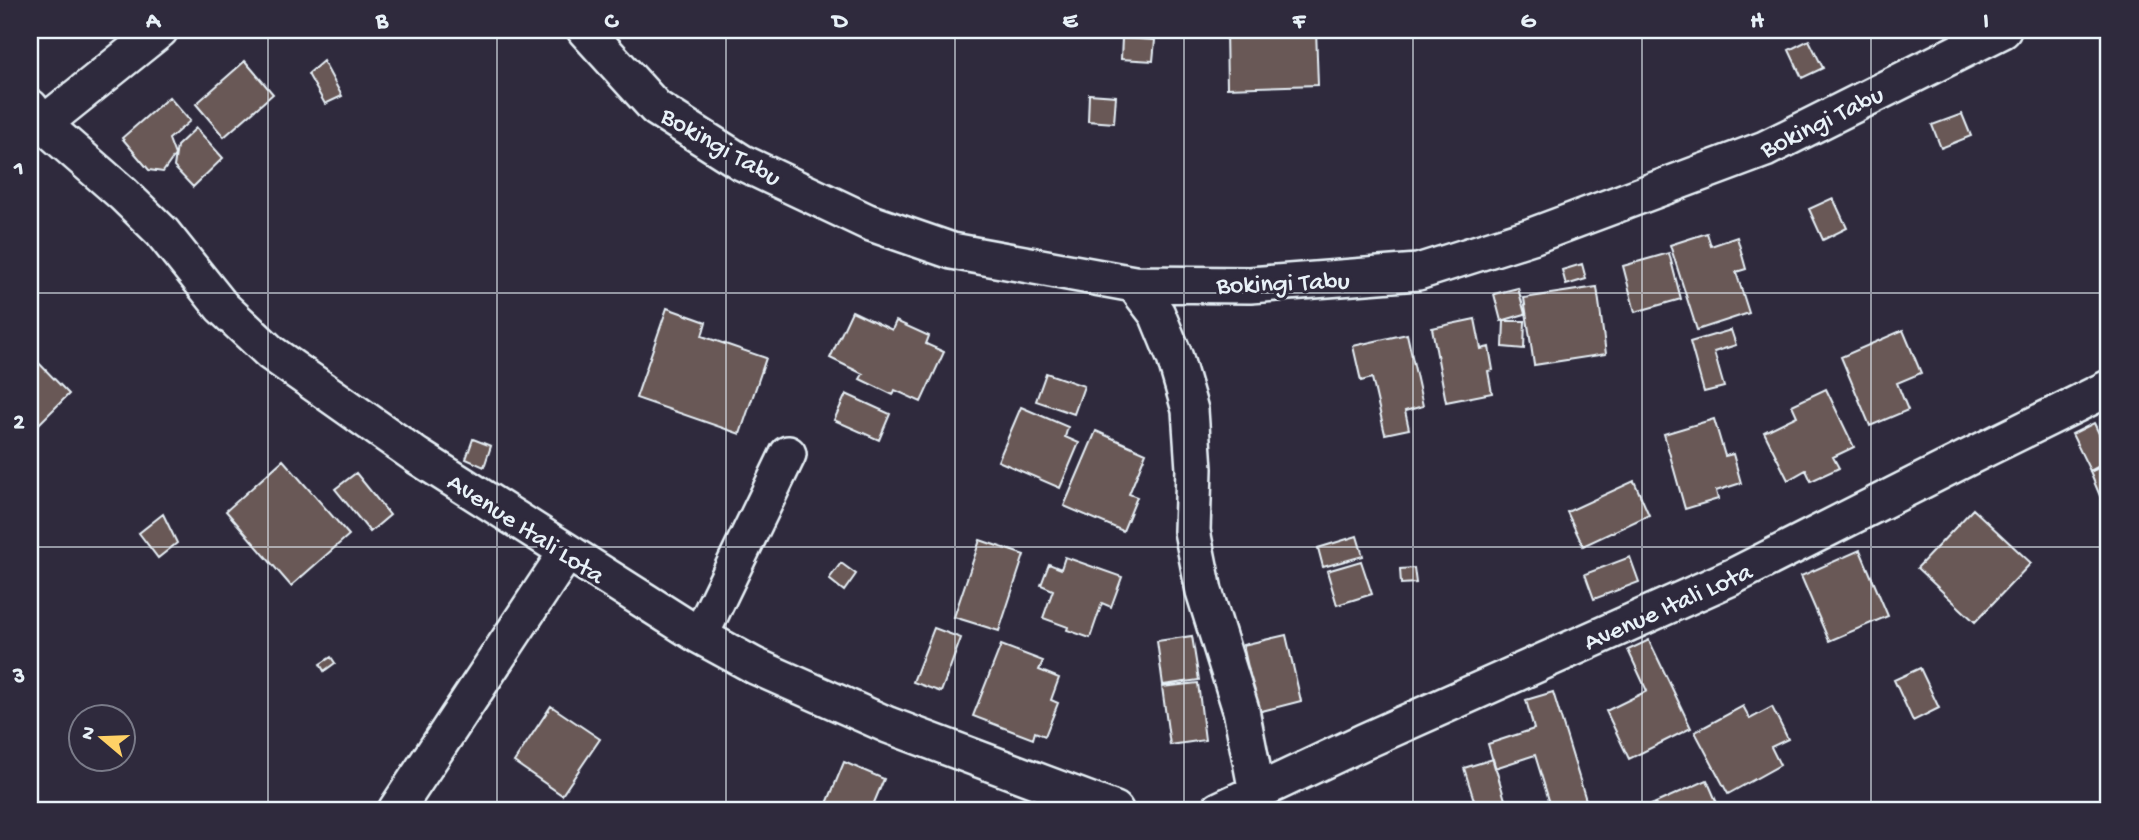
<svg xmlns="http://www.w3.org/2000/svg" width="2139" height="840" viewBox="0 0 2139 840" font-family="'Gochi Hand',sans-serif">
<style>
.building{fill:#695856;stroke:#e8f1f8;stroke-width:2}
.lines{fill:none;stroke-linecap:round;stroke-linejoin:round}
.street-casing{stroke:#e8f1f8;stroke-width:40}
.street{stroke:#2f2a3d;stroke-width:35}
.grid{fill:none;stroke:#e8f1f8;stroke-width:2;stroke-opacity:0.55}
.labels{text-anchor:middle;stroke-width:6;stroke-linejoin:round;paint-order:stroke}
.street-label{font-size:26px;fill:#e8f1f8;stroke:#2f2a3d}
.neatline{fill:none;stroke:#e8f1f8;stroke-width:2.5}
.grid-label{font-size:23px;text-anchor:middle;font-weight:bold;fill:#e8f1f8}
</style>
<rect width="100%" height="100%" fill="#2f2a3d"/>
<filter id="ink" filterUnits="userSpaceOnUse"><feTurbulence type="fractalNoise" baseFrequency=".0143" numOctaves="2"/><feDisplacementMap in="SourceGraphic" scale="14" xChannelSelector="R" yChannelSelector="G"/><feConvolveMatrix kernelMatrix="1 2 1 2 8 2 1 2 1" color-interpolation-filters="sRGB"/></filter>
<g filter="url(#ink)">
<path class="building" d="M 30,30 L 43,30 L 30,41 Z
M 1226,30 L 1316,30 L 1318,85 L 1227,88 Z
M 1122,38 L 1155,40 L 1153,61 L 1121,59 Z
M 1809,40 L 1823,68 L 1802,78 L 1789,50 Z
M 245,61 L 273,94 L 224,137 L 196,104 Z
M 323,61 L 342,96 L 325,104 L 308,74 Z
M 1089,94 L 1116,96 L 1114,123 L 1088,121 Z
M 169,97 L 190,121 L 169,139 L 175,155 L 163,172 L 149,170 L 122,138 Z
M 1962,114 L 1971,136 L 1941,148 L 1932,125 Z
M 196,128 L 223,158 L 193,187 L 174,167 L 177,146 Z
M 1833,198 L 1847,228 L 1823,240 L 1809,209 Z
M 1707,233 L 1711,246 L 1737,237 L 1746,269 L 1736,272 L 1749,313 L 1697,330 L 1670,245 Z
M 1669,253 L 1681,299 L 1635,312 L 1623,266 Z
M 1582,264 L 1586,279 L 1566,285 L 1562,270 Z
M 1597,287 L 1606,354 L 1534,365 L 1524,298 Z
M 1518,288 L 1525,314 L 1501,321 L 1494,294 Z
M 667,308 L 706,322 L 702,336 L 766,358 L 740,434 L 636,398 Z
M 852,311 L 892,330 L 896,321 L 929,336 L 926,344 L 944,352 L 921,402 L 895,390 L 893,395 L 860,379 L 863,374 L 830,358 Z
M 1475,319 L 1481,349 L 1489,347 L 1493,370 L 1488,371 L 1492,393 L 1446,402 L 1432,328 Z
M 1504,321 L 1525,321 L 1524,349 L 1503,347 Z
M 1731,330 L 1736,345 L 1714,352 L 1724,387 L 1704,392 L 1690,342 Z
M 1903,330 L 1921,373 L 1897,383 L 1908,410 L 1870,426 L 1841,357 Z
M 1407,334 L 1423,406 L 1405,411 L 1409,429 L 1385,434 L 1372,378 L 1361,381 L 1353,346 Z
M 30,354 L 69,394 L 32,431 L 30,428 Z
M 1046,373 L 1084,386 L 1074,414 L 1036,401 Z
M 1826,389 L 1854,447 L 1833,457 L 1839,468 L 1811,481 L 1806,470 L 1788,480 L 1764,432 L 1797,416 L 1792,405 Z
M 846,394 L 890,414 L 879,440 L 834,420 Z
M 1021,407 L 1068,427 L 1065,437 L 1079,443 L 1060,488 L 998,461 Z
M 1714,419 L 1725,456 L 1733,454 L 1741,483 L 1716,491 L 1718,499 L 1685,509 L 1664,434 Z
M 2094,423 L 2109,455 L 2109,461 L 2090,471 L 2072,434 Z
M 1096,431 L 1146,453 L 1129,494 L 1137,497 L 1123,531 L 1064,506 Z
M 473,439 L 491,446 L 484,467 L 466,459 Z
M 283,460 L 349,535 L 291,586 L 226,511 Z
M 2107,464 L 2109,471 L 2109,492 L 2100,496 L 2090,472 Z
M 356,473 L 390,515 L 370,532 L 335,489 Z
M 1634,481 L 1649,515 L 1583,546 L 1567,512 Z
M 1973,509 L 2031,563 L 1975,622 L 1917,568 Z
M 163,514 L 177,543 L 158,558 L 139,533 Z
M 1357,536 L 1363,556 L 1323,567 L 1318,548 Z
M 980,540 L 1024,555 L 999,631 L 954,617 Z
M 1860,550 L 1888,616 L 1829,641 L 1801,576 Z
M 1065,557 L 1122,577 L 1111,607 L 1102,603 L 1090,638 L 1067,630 L 1068,627 L 1043,618 L 1053,590 L 1041,585 L 1049,564 L 1061,569 Z
M 1630,557 L 1639,582 L 1594,599 L 1585,574 Z
M 1361,561 L 1372,594 L 1337,605 L 1327,571 Z
M 841,563 L 856,574 L 844,591 L 829,579 Z
M 1414,568 L 1416,583 L 1401,584 L 1400,569 Z
M 934,628 L 961,638 L 941,692 L 913,682 Z
M 1286,635 L 1301,701 L 1258,712 L 1243,645 Z
M 1192,636 L 1199,680 L 1163,685 L 1157,641 Z
M 1649,640 L 1691,728 L 1629,759 L 1606,711 L 1647,691 L 1628,650 Z
M 1001,645 L 1043,661 L 1039,670 L 1059,678 L 1051,700 L 1058,703 L 1045,736 L 1035,732 L 1033,739 L 973,716 Z
M 331,657 L 335,663 L 324,671 L 320,664 Z
M 1920,668 L 1939,708 L 1913,721 L 1894,680 Z
M 1198,683 L 1205,740 L 1170,745 L 1162,687 Z
M 1553,692 L 1589,810 L 1552,810 L 1535,755 L 1495,768 L 1488,744 L 1534,729 L 1526,700 Z
M 551,706 L 600,739 L 562,795 L 514,762 Z
M 1743,706 L 1750,719 L 1772,707 L 1788,739 L 1771,747 L 1780,765 L 1728,794 L 1695,732 Z
M 1493,759 L 1508,810 L 1477,810 L 1464,768 Z
M 844,762 L 884,779 L 871,810 L 837,810 L 826,806 Z
M 1707,780 L 1720,810 L 1640,810 Z"/>
<g class="lines">
<g class="street-casing">
<path id="street" d="M 585,30 L 656,108 L 741,162 L 868,222 L 952,251 L 1134,284 L 1250,285 L 1418,272 L 1532,236 L 1765,149 L 2003,30
M 30,107 L 43,124 L 123,194 L 162,232 L 222,307 L 271,353 L 417,456 L 700,636 L 755,666 L 888,725 L 1115,810
M 43,124 L 160,30
M 1134,284 L 1157,314 L 1175,358 L 1190,410 L 1194,469 L 1192,531 L 1204,591 L 1241,710 L 1257,792
M 700,636 L 788,454
M 396,810 L 567,552
M 1219,810 L 1365,741 L 1732,577 L 1965,459 L 2109,388"/>
</g>
<use href="#street" class="street"/>
</g>
</g>
<path class="grid" d="M 268,30 L 268,810M 497,30 L 497,810M 726,30 L 726,810M 955,30 L 955,810M 1184,30 L 1184,810M 1413,30 L 1413,810M 1642,30 L 1642,810M 1871,30 L 1871,810M 30,293 L 2109,293M 30,547 L 2109,547"/>
<g class="labels">
<g class="street-label">
<text transform="translate(1821 120) rotate(-26)" y="9">Bokingi Tabu</text>
<text transform="translate(722 145) rotate(30)" y="9">Bokingi Tabu</text>
<text transform="translate(1283 281) rotate(-2)" y="9">Bokingi Tabu</text>
<text transform="translate(527 527) rotate(33)" y="9">Avenue Itali Lota</text>
<text transform="translate(1667 605) rotate(-24)" y="9">Avenue Itali Lota</text>
</g>
</g>
<rect width="2139" height="840" fill="none" stroke="#2f2a3d" stroke-width="77"/>
<g transform="translate(102 738) rotate(289)"><circle r="33" fill="#2f2a3d" stroke="#797a88" stroke-width="2"/>
<path d="M0-5L12 26L0 18L-12 26Z" fill="#ffd166"/>
<text y="-10" font-size="19" font-weight="bold" text-anchor="middle" fill="#e8f1f8">N</text>
</g>
<rect x="38" y="38" width="2062" height="764" class="neatline"/>
<g class="grid-label">
<text x="153" y="27">A</text>
<text x="382" y="27">B</text>
<text x="611" y="27">C</text>
<text x="840" y="27">D</text>
<text x="1070" y="27">E</text>
<text x="1299" y="27">F</text>
<text x="1528" y="27">G</text>
<text x="1757" y="27">H</text>
<text x="1986" y="27">I</text>
<text x="19" y="174">1</text>
<text x="19" y="428">2</text>
<text x="19" y="682">3</text>
</g>
</svg>
